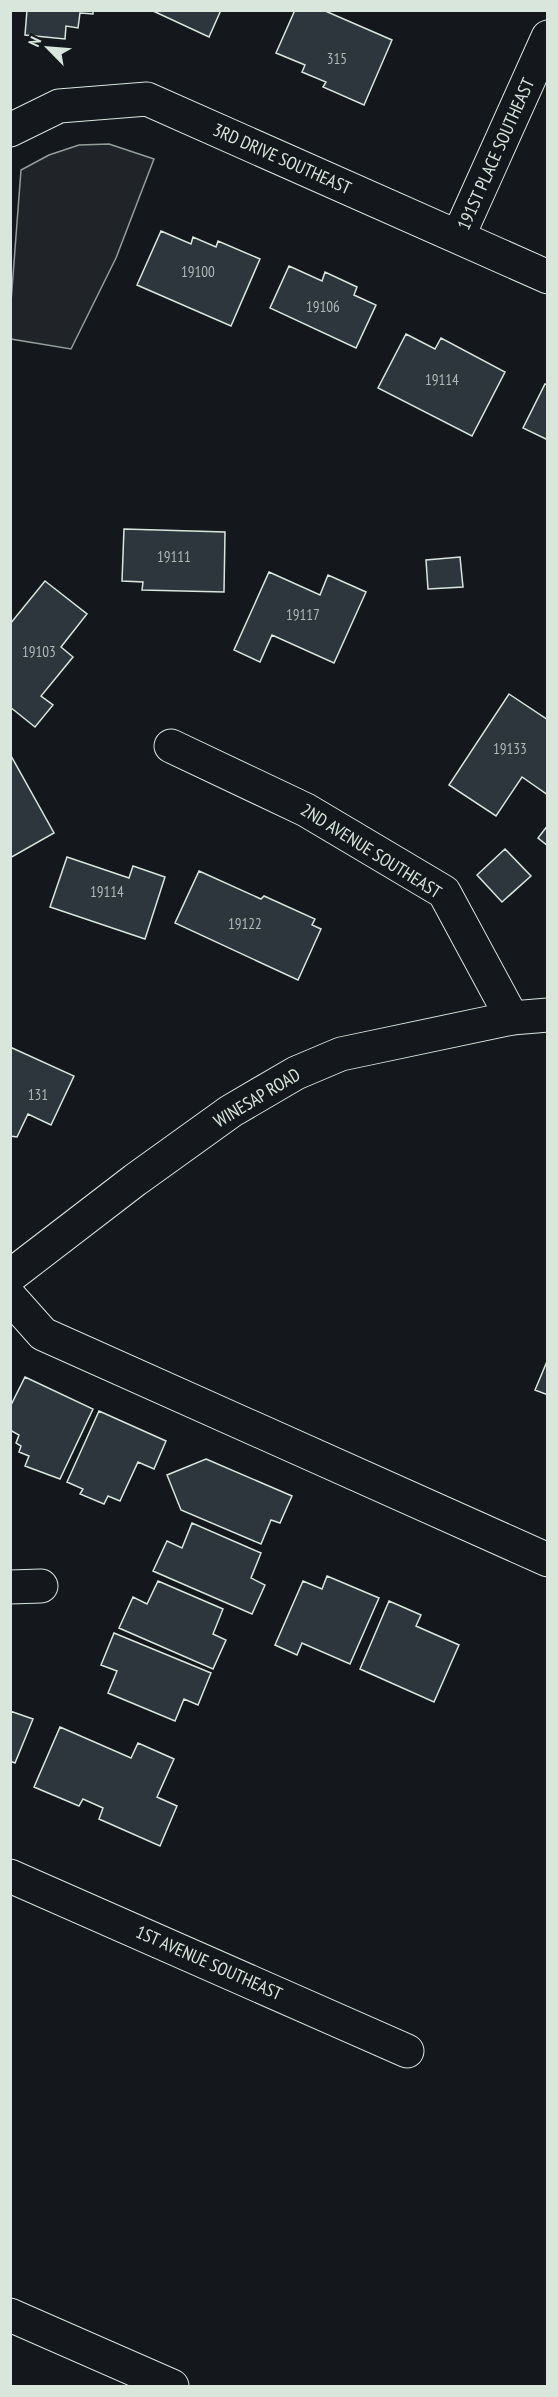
<svg xmlns="http://www.w3.org/2000/svg" width="558" height="2397" viewBox="0 0 558 2397" font-family="'PT Sans Narrow',sans-serif">
<style>
.green{fill:#202428;stroke:#939e99;stroke-width:1.5}
.building{fill:#2c363c;stroke:#d8e6dc;stroke-width:1.5}
.lines{fill:none;stroke-linecap:round;stroke-linejoin:round}
.street-casing{stroke:#d8e6dc;stroke-width:35}
.secondary-casing{stroke:#d8e6dc;stroke-width:35}
.street{stroke:#14181c;stroke-width:33}
.secondary{stroke:#14181c;stroke-width:33}
.labels{text-anchor:middle;stroke-width:4.5;stroke-linejoin:round;paint-order:stroke}
.number-label{font-size:15px;fill:#adbab4}
.street-label{font-size:18px;fill:#d8e6dc;stroke:#14181c}
</style>
<rect width="100%" height="100%" fill="#14181c"/>
<path class="green" d="M 109,144 L 154,159 L 116,258 L 71,349 L 11,339 L 11,302 L 21,170 L 49,155 L 79,145 Z"/>
<path class="building" d="M 27,10 L 93,10 L 93,14 L 80,13 L 78,28 L 66,26 L 65,39 L 25,35 Z
M 151,10 L 221,10 L 209,37 Z
M 295,10 L 323,10 L 392,40 L 364,105 L 323,87 L 326,82 L 302,72 L 305,65 L 276,53 Z
M 161,231 L 191,244 L 193,237 L 216,247 L 218,241 L 260,259 L 231,326 L 137,285 Z
M 289,266 L 322,281 L 325,272 L 357,287 L 354,295 L 376,305 L 356,348 L 270,308 Z
M 406,334 L 435,349 L 441,338 L 505,372 L 472,436 L 378,388 Z
M 545,384 L 548,385 L 548,440 L 523,428 Z
M 124,529 L 225,532 L 224,592 L 142,590 L 143,582 L 122,581 Z
M 460,557 L 463,587 L 428,589 L 426,560 Z
M 269,572 L 320,595 L 328,575 L 366,592 L 334,663 L 272,635 L 260,662 L 234,650 Z
M 45,581 L 87,614 L 61,647 L 73,657 L 41,696 L 53,705 L 35,727 L 10,707 L 10,624 Z
M 509,694 L 548,720 L 548,795 L 522,777 L 496,816 L 449,785 Z
M 10,754 L 54,833 L 10,858 Z
M 548,825 L 548,846 L 538,838 Z
M 505,849 L 531,876 L 502,902 L 477,875 Z
M 67,857 L 129,878 L 133,866 L 165,877 L 145,939 L 50,907 Z
M 199,871 L 261,899 L 264,896 L 315,919 L 312,925 L 321,929 L 298,980 L 175,923 Z
M 10,1047 L 74,1076 L 51,1125 L 28,1114 L 17,1137 L 10,1136 Z
M 548,1359 L 548,1395 L 535,1390 Z
M 25,1377 L 93,1409 L 60,1479 L 25,1466 L 29,1456 L 19,1452 L 21,1446 L 16,1443 L 19,1435 L 10,1430 L 10,1407 Z
M 99,1411 L 166,1441 L 154,1469 L 138,1462 L 120,1501 L 108,1496 L 104,1504 L 80,1494 L 83,1489 L 67,1482 Z
M 206,1459 L 292,1496 L 280,1523 L 271,1520 L 261,1544 L 181,1510 L 167,1475 Z
M 192,1523 L 261,1553 L 251,1578 L 265,1585 L 252,1614 L 153,1571 L 167,1541 L 182,1548 Z
M 327,1576 L 379,1598 L 350,1664 L 302,1643 L 297,1655 L 275,1645 L 303,1581 L 322,1589 Z
M 158,1581 L 223,1609 L 213,1634 L 226,1640 L 213,1669 L 119,1628 L 133,1597 L 147,1604 Z
M 389,1601 L 421,1615 L 416,1626 L 459,1645 L 434,1702 L 360,1669 Z
M 114,1633 L 211,1673 L 198,1705 L 184,1699 L 175,1721 L 108,1693 L 117,1671 L 101,1665 Z
M 10,1711 L 33,1719 L 15,1763 L 10,1761 Z
M 60,1727 L 131,1758 L 138,1743 L 174,1759 L 157,1797 L 177,1806 L 160,1846 L 99,1819 L 103,1808 L 83,1799 L 79,1806 L 34,1787 Z"/>
<g class="lines">
<g class="street-casing">
<path id="street" d="M 10,130 L 59,106 L 147,99 L 548,277
M 458,237 L 548,37
M 171,746 L 306,810 L 444,892 L 512,1018
M 10,1297 L 43,1334 L 548,1560
M 10,1587 L 41,1586
M 10,1876 L 407,2051
M 10,2315 L 172,2386"/>
</g>
<g class="secondary-casing">
<path id="secondary" d="M 10,1276 L 135,1180 L 231,1111 L 296,1073 L 341,1054 L 512,1018 L 548,1015"/>
</g>
<use href="#street" class="street"/>
<use href="#secondary" class="secondary"/>
</g>
<g class="labels">
<g class="number-label">
<text x="337" y="64">315</text>
<text x="198" y="277">19100</text>
<text x="323" y="312">19106</text>
<text x="442" y="385">19114</text>
<text x="174" y="562">19111</text>
<text x="303" y="620">19117</text>
<text x="39" y="657">19103</text>
<text x="510" y="754">19133</text>
<text x="107" y="897">19114</text>
<text x="245" y="929">19122</text>
<text x="38" y="1100">131</text>
</g>
<g class="street-label">
<text transform="translate(496 154) rotate(-66)" y="6">191ST PLACE SOUTHEAST</text>
<text transform="translate(282 159) rotate(24)" y="6">3RD DRIVE SOUTHEAST</text>
<text transform="translate(371 851) rotate(32)" y="6">2ND AVENUE SOUTHEAST</text>
<text transform="translate(257 1098) rotate(-31)" y="6">WINESAP ROAD</text>
<text transform="translate(209 1963) rotate(24)" y="6">1ST AVENUE SOUTHEAST</text>
</g>
</g>
<rect width="558" height="2397" fill="none" stroke="#d8e6dc" stroke-width="24"/>
<g transform="translate(48 48) rotate(295)" stroke="#14181c" stroke-width="4.5" paint-order="stroke">
<path d="M0-4.5L10 22L0 15L-10 22Z" fill="#d8e6dc"/>
<text y="-9" font-size="16" font-weight="bold" text-anchor="middle" fill="#d8e6dc">N</text>
</g>
</svg>
